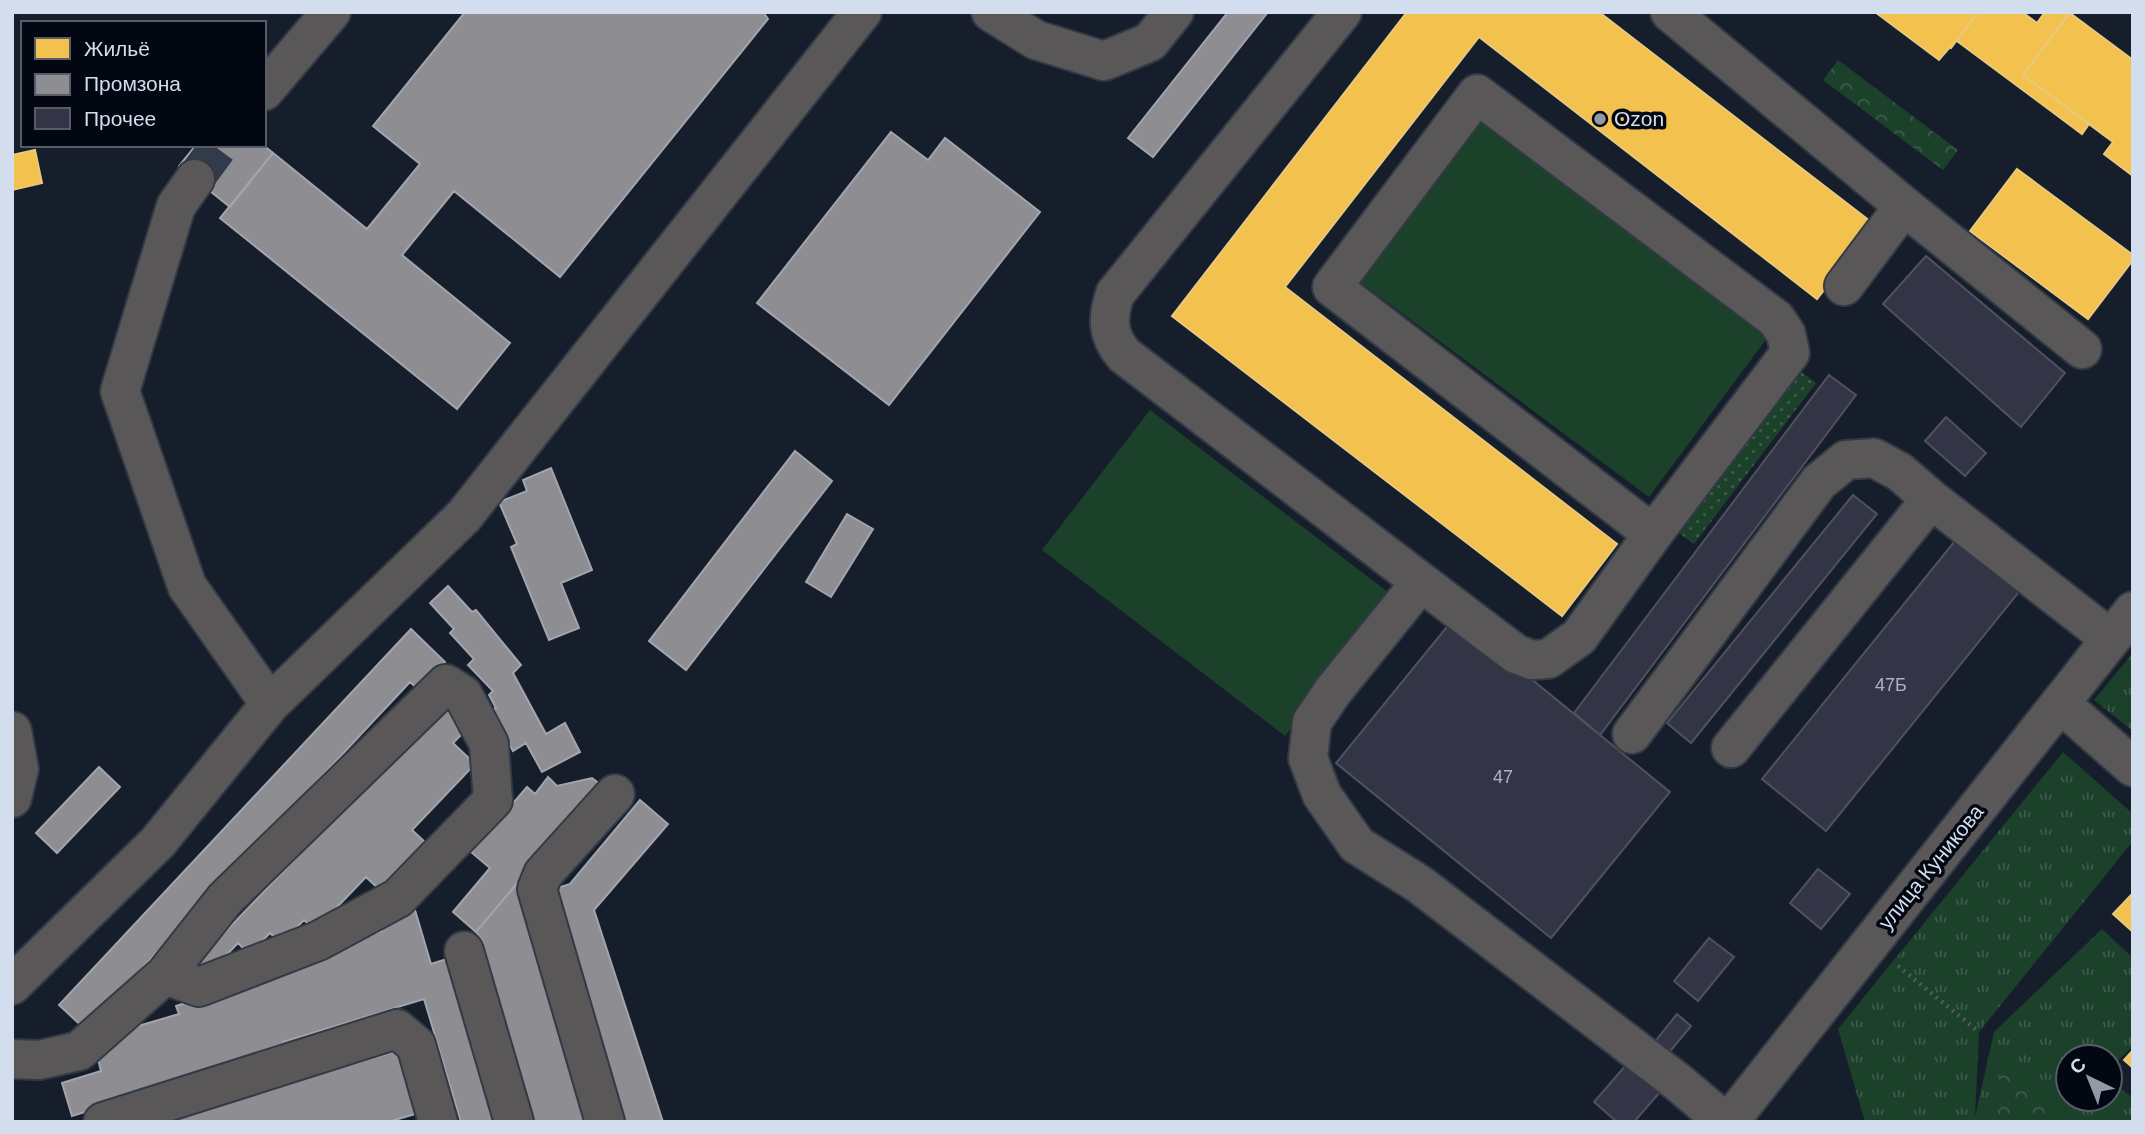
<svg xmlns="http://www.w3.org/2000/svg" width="2145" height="1134" viewBox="0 0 2145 1134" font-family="Helvetica,sans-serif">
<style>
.grass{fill:url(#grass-tufts)}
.forest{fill:url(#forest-crowns)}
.garden{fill:url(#garden-dots)}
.pitch{fill:#1c412b}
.homes{fill:#f2c14e;stroke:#e8c97e;stroke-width:2}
.industry{fill:#8d8d92;stroke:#a2a5ad;stroke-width:2}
.building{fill:#333547;stroke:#4f515e;stroke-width:2}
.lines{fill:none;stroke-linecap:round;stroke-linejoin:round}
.minor-tunnel{stroke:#323b49;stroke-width:38;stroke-dasharray:38 19;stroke-linecap:butt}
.minor-casing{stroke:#323a45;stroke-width:42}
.path{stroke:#57585d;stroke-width:4.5;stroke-dasharray:2 5;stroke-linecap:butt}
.minor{stroke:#5a5759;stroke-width:38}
.poi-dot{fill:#909aa9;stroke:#030711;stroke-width:2.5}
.labels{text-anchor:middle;stroke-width:7;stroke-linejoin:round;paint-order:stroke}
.number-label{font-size:18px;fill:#aab3c4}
.poi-label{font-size:21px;fill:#d2dded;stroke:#030711;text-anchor:start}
.street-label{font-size:21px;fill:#d2dded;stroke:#030711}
</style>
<defs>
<pattern id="grass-tufts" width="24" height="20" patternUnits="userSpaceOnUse" patternTransform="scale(1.75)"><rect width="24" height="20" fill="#1c412b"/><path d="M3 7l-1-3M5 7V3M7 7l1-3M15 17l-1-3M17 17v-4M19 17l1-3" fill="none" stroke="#3c5c4a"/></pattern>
<pattern id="forest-crowns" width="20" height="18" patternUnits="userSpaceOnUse" patternTransform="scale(1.75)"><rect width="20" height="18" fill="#1c412b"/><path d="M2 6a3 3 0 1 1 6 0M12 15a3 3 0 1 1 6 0" fill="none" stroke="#3c5c4a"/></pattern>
<pattern id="garden-dots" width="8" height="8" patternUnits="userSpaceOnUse" patternTransform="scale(1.75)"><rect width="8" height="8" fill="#1c412b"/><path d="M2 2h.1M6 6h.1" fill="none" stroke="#3c5c4a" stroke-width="1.8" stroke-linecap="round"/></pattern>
</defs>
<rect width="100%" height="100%" fill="#161e2c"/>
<path class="grass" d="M 2133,653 L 2133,731 L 2094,700 Z
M 2063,752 L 2133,814 L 2133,841 L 1979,1032 L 1975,1117 L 1994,1032 L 2102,929 L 2133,958 L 2133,1046 L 2110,1068 L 2110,1057 L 2068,1057 L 2068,1099 L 2110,1099 L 2110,1080 L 2133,1098 L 2133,1122 L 1865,1122 L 1838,1029 Z"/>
<path class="forest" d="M 1838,60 L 1958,150 L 1943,170 L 1823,80 Z
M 1999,1062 L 2069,1122 L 2000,1122 Z"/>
<path class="garden" d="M 1801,372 L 1816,383 L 1694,544 L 1679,533 Z"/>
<path class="pitch" d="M 1483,115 L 1773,330 L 1649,497 L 1360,282 Z
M 1150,410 L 1393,596 L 1285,736 L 1042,550 Z"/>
<path class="homes" d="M 1407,12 L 1599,12 L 1875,225 L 1817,299 L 1479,37 L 1285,287 L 1617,544 L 1562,616 L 1172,316 Z
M 1875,12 L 1978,12 L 1951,48 L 1950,47 L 1939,60 Z
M 1978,12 L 2022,12 L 2037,23 L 2045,12 L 2070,12 L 2023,75 L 2089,124 L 2082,134 L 1957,41 Z
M 2070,13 L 2133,60 L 2133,176 L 2104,154 L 2113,142 L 2023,75 Z
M 35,150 L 42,183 L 12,190 L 12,155 Z
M 2017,169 L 2133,255 L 2133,260 L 2088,319 L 1970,231 Z
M 2133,893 L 2133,932 L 2113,914 Z
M 2133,1050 L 2133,1068 L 2124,1060 Z"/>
<path class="industry" d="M 465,12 L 763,12 L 768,19 L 560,277 L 454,191 L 402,255 L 510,343 L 457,409 L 220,218 L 273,153 L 367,229 L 420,164 L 373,126 Z
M 1228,12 L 1268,12 L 1153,157 L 1128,138 Z
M 891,132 L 928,160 L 945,138 L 1040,212 L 889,405 L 757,303 Z
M 196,145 L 263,145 L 273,153 L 230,207 L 179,166 Z
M 795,451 L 832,481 L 686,670 L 649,641 Z
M 551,468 L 592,570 L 561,583 L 579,628 L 549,640 L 511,547 L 517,544 L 499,502 L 527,491 L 523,480 Z
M 847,514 L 873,529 L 831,597 L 806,582 Z
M 448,586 L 472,612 L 476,610 L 521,665 L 513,673 L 546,734 L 565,723 L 580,752 L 542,772 L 526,743 L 513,751 L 491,710 L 496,708 L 489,695 L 493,691 L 468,665 L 474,659 L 450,633 L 454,629 L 430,603 Z
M 411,629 L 445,662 L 419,690 L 410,682 L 85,1029 L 59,1005 Z
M 445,704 L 469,727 L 453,743 L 475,764 L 412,830 L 426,843 L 380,890 L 366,877 L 315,930 L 304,920 L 281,943 L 270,933 L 249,954 L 238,943 L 209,973 L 197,961 Z
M 99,767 L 120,787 L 57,853 L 36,833 Z
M 548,777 L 557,786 L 592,778 L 601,785 L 476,932 L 453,912 L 490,868 L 471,852 L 527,787 L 535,794 Z
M 640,800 L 668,824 L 594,910 L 663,1122 L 624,1122 L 548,891 L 570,884 Z
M 523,876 L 589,1122 L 533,1122 L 482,940 L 476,932 Z
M 415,910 L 431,964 L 450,958 L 500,1122 L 461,1122 L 424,999 L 283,1042 L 286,1050 L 72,1116 L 62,1083 L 101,1071 L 98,1059 L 128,1029 L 179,1014 L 176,1006 L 318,962 L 315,952 L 382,931 L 379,921 Z
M 404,1049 L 422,1112 L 388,1122 L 157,1122 Z"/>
<path class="building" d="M 1926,256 L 2065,373 L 2021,427 L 1883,304 Z
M 1829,375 L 1856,395 L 1600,735 L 1574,713 Z
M 1946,417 L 1986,453 L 1965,476 L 1925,441 Z
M 1853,495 L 1877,514 L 1691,743 L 1667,723 Z
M 1955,541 L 2019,592 L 1826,831 L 1762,779 Z
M 1455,617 L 1670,792 L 1551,938 L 1336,763 Z
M 1818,869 L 1850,894 L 1821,929 L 1790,903 Z
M 1709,938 L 1734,957 L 1698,1001 L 1674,981 Z
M 1677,1014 L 1691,1026 L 1667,1055 L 1653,1044 Z
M 1627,1064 L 1660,1092 L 1634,1122 L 1617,1122 L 1594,1102 Z"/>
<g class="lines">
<path class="minor-tunnel" d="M 195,179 L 220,145"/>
<g class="minor-casing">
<path id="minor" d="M 991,12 L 1036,40 L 1104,61 L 1150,42 L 1174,12
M 1342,12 L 1115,294 C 1107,318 1107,335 1124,355 L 1421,582
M 1670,12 L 1904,206 L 2082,349
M 264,91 L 331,12
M 195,179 L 176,206 L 120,391 L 187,586 L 270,704
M 1844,286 L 1904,206
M 1653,534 L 1332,287 L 1477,94 L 1776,319 L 1786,334 L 1790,353 L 1653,534 L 1579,637 L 1548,659 L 1532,660 L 1516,654 L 1421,582 L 1333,691 L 1312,722 L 1308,758 L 1322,795 L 1357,845 L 1419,884 L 1679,1083 L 1725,1122
M 2061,704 L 2133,767
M 12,731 L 19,769 L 12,798
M 1632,734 L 1819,482 L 1846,460 L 1874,458 L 1900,472 L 1931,499 L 2111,639
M 1731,748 L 1931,499
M 464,951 L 514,1122
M 12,985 L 158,842 L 270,704 L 464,516 L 862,12
M 12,1059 L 39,1060 L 79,1051 L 165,975 L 225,899 L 446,684 L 463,695 L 489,744 L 493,800 L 398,898 L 318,941 L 199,987 L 165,975
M 103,1122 L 397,1029 L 416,1045 L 438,1122
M 605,1122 L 537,889 L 543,874 L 615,794
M 1729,1122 L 2133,611"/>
</g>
<path class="path" d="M 1898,966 L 1979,1032"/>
<use href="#minor" class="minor"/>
</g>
<circle class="poi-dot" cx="1600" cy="119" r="7"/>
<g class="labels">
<g class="number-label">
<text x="1891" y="691">47Б</text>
<text x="1503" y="783">47</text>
</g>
<g class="poi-label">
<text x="1614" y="126">Ozon</text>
</g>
<g class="street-label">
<text transform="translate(1931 867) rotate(-51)" y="7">улица Куникова</text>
</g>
</g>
<rect width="2145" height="1134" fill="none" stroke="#d2dded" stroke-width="28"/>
<rect x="21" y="21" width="245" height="126" fill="#030711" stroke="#565d69" stroke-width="2"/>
<rect x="35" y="38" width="35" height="21" fill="#f2c14e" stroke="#565d69" stroke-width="2"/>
<text x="84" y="56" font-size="21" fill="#d2dded">Жильё</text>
<rect x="35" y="74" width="35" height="21" fill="#8d8d92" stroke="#565d69" stroke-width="2"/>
<text x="84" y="91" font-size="21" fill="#d2dded">Промзона</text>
<rect x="35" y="108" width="35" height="21" fill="#333547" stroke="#565d69" stroke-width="2"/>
<text x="84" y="126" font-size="21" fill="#d2dded">Прочее</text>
<g transform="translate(2089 1078) rotate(317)"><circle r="33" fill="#030711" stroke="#565d69" stroke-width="2"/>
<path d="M0-5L12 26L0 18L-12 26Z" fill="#909aa9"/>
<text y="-10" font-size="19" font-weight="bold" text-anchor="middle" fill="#d2dded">С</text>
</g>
</svg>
